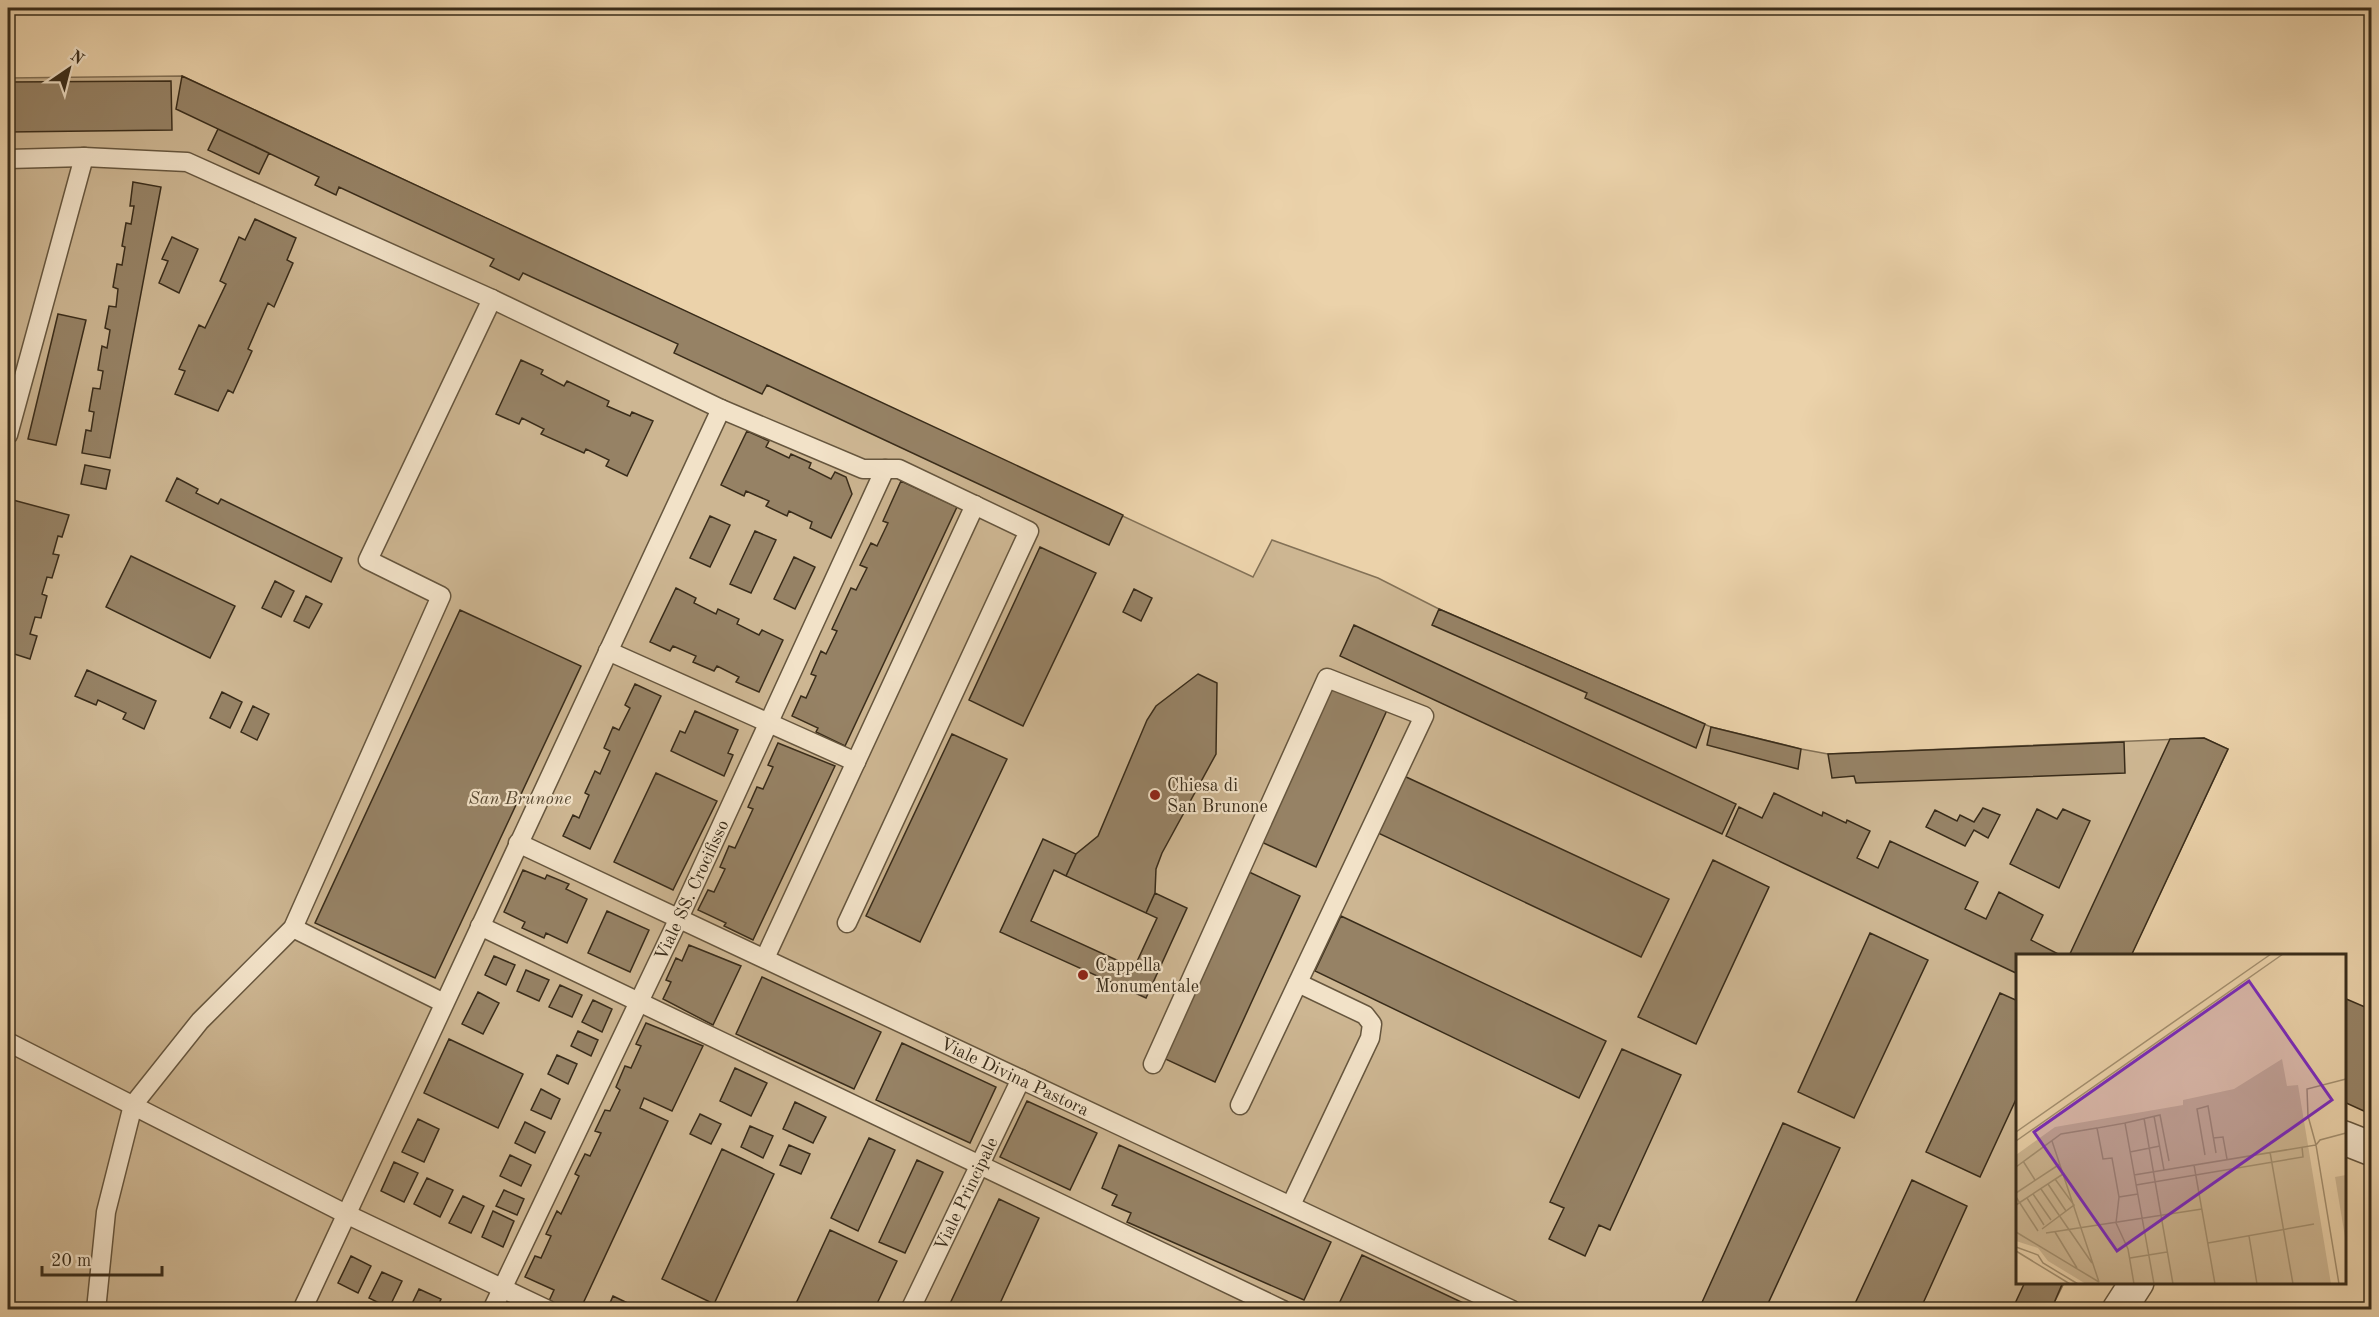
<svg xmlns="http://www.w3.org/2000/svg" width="2379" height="1317" viewBox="0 0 2379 1317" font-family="'Old Standard TT',serif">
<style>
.green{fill:#cdb692;stroke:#837156;stroke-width:1.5}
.building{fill:#968265;stroke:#392c1a;stroke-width:1.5}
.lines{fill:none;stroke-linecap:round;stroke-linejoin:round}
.service-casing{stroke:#66563e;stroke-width:21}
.minor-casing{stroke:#66563e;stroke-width:36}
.service{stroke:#f2e2c8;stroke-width:18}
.minor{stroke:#f2e2c8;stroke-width:33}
.poi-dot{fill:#8f2418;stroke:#f2e2c8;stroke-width:2}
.labels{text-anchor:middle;stroke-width:4.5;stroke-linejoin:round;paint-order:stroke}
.poi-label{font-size:18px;fill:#392c1a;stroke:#f2e2c8;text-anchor:start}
.park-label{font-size:18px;font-style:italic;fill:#574832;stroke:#f2e2c8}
.street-label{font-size:18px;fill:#392c1a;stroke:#f2e2c8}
.inset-road{fill:none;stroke:#a49070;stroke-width:1.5}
.view{fill:#7b2cbf;fill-opacity:0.15;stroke:#7b2cbf;stroke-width:3}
.inset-edge{fill:none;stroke:#392c1a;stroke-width:3}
</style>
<rect width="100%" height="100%" fill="#ebd2aa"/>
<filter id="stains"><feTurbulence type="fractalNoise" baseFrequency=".00333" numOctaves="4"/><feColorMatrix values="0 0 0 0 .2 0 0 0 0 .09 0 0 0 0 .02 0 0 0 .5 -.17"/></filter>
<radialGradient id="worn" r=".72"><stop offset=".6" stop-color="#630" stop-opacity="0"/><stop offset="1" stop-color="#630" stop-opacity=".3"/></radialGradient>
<path class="green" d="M 182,76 L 1253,577 L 1272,540 L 1378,578 L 1439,609 L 1711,727 L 1801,749 L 1828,754 L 2204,738 L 2228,749 L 2131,955 L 2018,956 L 2018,1282 L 2064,1283 L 2051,1309 L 8,1309 L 8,78 Z"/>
<path class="building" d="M 182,76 L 1123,515 L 1109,545 L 767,385 L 762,394 L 674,353 L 678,344 L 523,273 L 519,280 L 490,266 L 494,259 L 339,187 L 336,195 L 315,185 L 319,177 L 176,109 Z
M 171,81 L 172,130 L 8,132 L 8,82 Z
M 218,129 L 269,153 L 259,174 L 208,150 Z
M 133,182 L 161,187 L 110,458 L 82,453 L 86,430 L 91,431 L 94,412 L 89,411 L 93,388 L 100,389 L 103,371 L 98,370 L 102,346 L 107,348 L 110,330 L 105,328 L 109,306 L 116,307 L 118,289 L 113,287 L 117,264 L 122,265 L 125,247 L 122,246 L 126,223 L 131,224 L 134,206 L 130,206 Z
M 255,219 L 296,238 L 287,260 L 293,263 L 274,307 L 268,303 L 248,349 L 252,351 L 233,393 L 228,390 L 218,411 L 175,394 L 185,371 L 179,369 L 199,325 L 205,328 L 226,284 L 220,281 L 239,237 L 245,240 Z
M 172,237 L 198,249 L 179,293 L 159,283 L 168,261 L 162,259 Z
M 58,314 L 86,320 L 56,445 L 28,439 Z
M 521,360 L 543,370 L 541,374 L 564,386 L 567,381 L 609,401 L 607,406 L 630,416 L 632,412 L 653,421 L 627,476 L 606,466 L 609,460 L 586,449 L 584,453 L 541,434 L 544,429 L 522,418 L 519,424 L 496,414 Z
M 747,431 L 769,441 L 766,447 L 789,458 L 791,454 L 811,463 L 809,468 L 831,479 L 835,472 L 846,477 L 852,494 L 831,538 L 810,528 L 812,522 L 789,511 L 787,516 L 766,506 L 769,501 L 746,491 L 744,496 L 721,485 Z
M 85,465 L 110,470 L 106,489 L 81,484 Z
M 177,478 L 198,489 L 196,493 L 218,504 L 221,499 L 342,558 L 331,582 L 166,501 Z
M 901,481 L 957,507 L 845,746 L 816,732 L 818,728 L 792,716 L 801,696 L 806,698 L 816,676 L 811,674 L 821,651 L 826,654 L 837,631 L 832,629 L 851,588 L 856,590 L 867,568 L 860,565 L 871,543 L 877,546 L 888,523 L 883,521 Z
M 13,500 L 69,515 L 62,537 L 58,536 L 53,554 L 59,555 L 52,578 L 47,577 L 42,594 L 47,596 L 41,618 L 35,617 L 30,634 L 37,636 L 30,659 L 8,652 L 8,539 L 12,524 L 8,523 L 8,519 Z
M 710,516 L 730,525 L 710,567 L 690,558 Z
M 755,531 L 776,540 L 751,593 L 730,584 Z
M 1040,547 L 1096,573 L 1023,726 L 969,700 Z
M 131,556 L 235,606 L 210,658 L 106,607 Z
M 794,557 L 815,567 L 795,609 L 774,599 Z
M 275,581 L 294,591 L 281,617 L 262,608 Z
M 676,588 L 696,598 L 694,603 L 716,614 L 718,609 L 739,619 L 737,624 L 759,635 L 762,630 L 783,640 L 759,692 L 736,682 L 739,677 L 717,666 L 714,671 L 693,662 L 696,656 L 673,646 L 670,651 L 650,642 Z
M 1134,589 L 1152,598 L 1141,621 L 1123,612 Z
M 306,596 L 322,604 L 309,628 L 294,621 Z
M 1439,609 L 1705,724 L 1696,748 L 1585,698 L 1587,693 L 1432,625 Z
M 460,610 L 581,666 L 435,978 L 315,923 Z
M 1354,625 L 1736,804 L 1722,834 L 1340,656 Z
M 87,670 L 156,701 L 144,729 L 123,719 L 126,713 L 98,700 L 96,705 L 75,696 Z
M 1198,674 L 1217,683 L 1216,754 L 1162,853 L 1156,869 L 1155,893 L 1146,913 L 1066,876 L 1076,854 L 1098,836 L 1147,720 L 1156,706 Z
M 1328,681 L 1388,708 L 1316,867 L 1257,840 Z
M 635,684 L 661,696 L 590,849 L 563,836 L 573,815 L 579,818 L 589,795 L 585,793 L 595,771 L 600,774 L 610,751 L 604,748 L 613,727 L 619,730 L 630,708 L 625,705 Z
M 222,692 L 242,702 L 230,728 L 210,718 Z
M 253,706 L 269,714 L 257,740 L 241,732 Z
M 695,711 L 738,730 L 728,753 L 733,755 L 724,776 L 671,751 L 680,731 L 685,733 Z
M 1711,727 L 1801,749 L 1798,769 L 1707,745 Z
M 952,734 L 1007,759 L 920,942 L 866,916 Z
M 2204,738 L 2228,749 L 2131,956 L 2069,956 L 2170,739 Z
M 2124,742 L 2125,773 L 1856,783 L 1854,776 L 1832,778 L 1828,754 Z
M 778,743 L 835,766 L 753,940 L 724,926 L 726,923 L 698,910 L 708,890 L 714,892 L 725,869 L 720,867 L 729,846 L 735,848 L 753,809 L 748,807 L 757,787 L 763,789 L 773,767 L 768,765 Z
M 656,773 L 717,801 L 673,890 L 614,862 Z
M 1404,776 L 1669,899 L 1641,957 L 1378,833 Z
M 1774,793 L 1822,816 L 1823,812 L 1846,823 L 1847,820 L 1870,831 L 1857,858 L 1878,868 L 1890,841 L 1978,882 L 1965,909 L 1986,919 L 1999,892 L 2043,915 L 2031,940 L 2062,956 L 2018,956 L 2018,974 L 1726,836 L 1739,807 L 1762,818 Z
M 1983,808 L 2000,815 L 1988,838 L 1974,830 L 1965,846 L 1926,827 L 1935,810 L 1957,821 L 1960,815 L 1974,822 Z
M 2037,809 L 2057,819 L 2063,809 L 2090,821 L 2059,888 L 2010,864 Z
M 1043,839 L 1076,854 L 1066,876 L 1054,870 L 1031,921 L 1134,968 L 1157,918 L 1146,913 L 1155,893 L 1187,908 L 1146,998 L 1000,932 Z
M 1713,860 L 1769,887 L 1696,1044 L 1638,1017 Z
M 523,870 L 545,879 L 547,875 L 569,884 L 566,889 L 587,899 L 567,943 L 546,933 L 544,938 L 522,928 L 525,922 L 504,912 Z
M 1247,871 L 1300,896 L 1215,1082 L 1161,1057 Z
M 607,911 L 649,930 L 630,972 L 588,953 Z
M 1341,916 L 1606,1041 L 1579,1098 L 1315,971 Z
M 1870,933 L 1928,960 L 1854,1118 L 1798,1092 Z
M 689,945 L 741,966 L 713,1025 L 663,999 L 671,982 L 666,980 L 676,958 L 682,961 Z
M 494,956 L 515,965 L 506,985 L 485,975 Z
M 526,970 L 549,980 L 539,1001 L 517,991 Z
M 762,977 L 881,1032 L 854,1089 L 736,1034 Z
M 560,985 L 582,995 L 572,1017 L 549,1007 Z
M 478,992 L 499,1003 L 483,1034 L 462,1024 Z
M 2000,993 L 2018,1001 L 2018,1095 L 1980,1177 L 1926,1152 Z
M 2344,998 L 2372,1010 L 2372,1099 L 2366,1112 L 2344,1102 Z
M 593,1000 L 612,1009 L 602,1032 L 582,1022 Z
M 646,1023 L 703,1046 L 672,1111 L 644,1098 L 640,1108 L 668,1121 L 580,1310 L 568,1310 L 549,1301 L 554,1290 L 525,1277 L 535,1256 L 541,1258 L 551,1236 L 546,1234 L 557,1211 L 561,1214 L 579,1176 L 575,1174 L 585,1154 L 590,1156 L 601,1133 L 595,1131 L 605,1110 L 610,1111 L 620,1090 L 616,1087 L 625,1066 L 631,1068 L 641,1046 L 636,1044 Z
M 578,1031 L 598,1040 L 591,1056 L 571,1046 Z
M 449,1039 L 523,1074 L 498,1128 L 424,1093 Z
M 902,1043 L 996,1087 L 970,1143 L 876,1100 Z
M 1622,1049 L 1681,1075 L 1610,1230 L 1599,1225 L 1585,1256 L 1549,1239 L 1564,1208 L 1550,1202 Z
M 557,1055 L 577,1064 L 568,1084 L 548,1074 Z
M 735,1068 L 767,1083 L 751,1116 L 720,1101 Z
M 541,1089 L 560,1099 L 551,1119 L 531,1110 Z
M 1027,1101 L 1097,1133 L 1070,1190 L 1000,1157 Z
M 795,1102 L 826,1117 L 813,1143 L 783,1129 Z
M 700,1114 L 721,1124 L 711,1144 L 690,1134 Z
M 418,1119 L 439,1129 L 424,1162 L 402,1152 Z
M 525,1122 L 545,1132 L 535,1153 L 515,1143 Z
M 1783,1123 L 1840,1148 L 1765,1310 L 1699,1309 Z
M 750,1126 L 773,1136 L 763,1158 L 741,1147 Z
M 869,1138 L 895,1150 L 858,1231 L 831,1218 Z
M 789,1145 L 810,1154 L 801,1174 L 780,1165 Z
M 1119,1145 L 1331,1242 L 1304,1300 L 1127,1222 L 1131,1213 L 1112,1205 L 1117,1195 L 1102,1188 Z
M 722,1149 L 774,1174 L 714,1304 L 662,1279 Z
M 510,1155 L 531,1165 L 521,1186 L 500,1176 Z
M 917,1160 L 943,1172 L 905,1253 L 879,1242 Z
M 394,1162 L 418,1173 L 404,1202 L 381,1191 Z
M 427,1178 L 453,1190 L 440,1217 L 414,1204 Z
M 1912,1180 L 1967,1206 L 1920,1310 L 1852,1310 Z
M 504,1190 L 524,1199 L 517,1215 L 496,1206 Z
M 463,1196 L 484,1206 L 471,1233 L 449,1223 Z
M 999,1199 L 1039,1218 L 997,1310 L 947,1310 Z
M 493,1211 L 514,1221 L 503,1247 L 482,1237 Z
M 830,1230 L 897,1261 L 874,1310 L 793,1310 Z
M 1362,1255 L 1478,1310 L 1336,1310 Z
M 351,1256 L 371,1266 L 358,1293 L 338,1283 Z
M 382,1272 L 402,1281 L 389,1308 L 369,1298 Z
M 2025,1282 L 2063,1282 L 2051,1310 L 2012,1310 Z
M 419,1289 L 441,1299 L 436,1310 L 409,1310 Z
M 613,1296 L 642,1310 L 607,1310 Z"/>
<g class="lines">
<g class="service-casing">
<g id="service">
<path d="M 8,159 L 84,157 L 187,162 L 492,299"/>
<path d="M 721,409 L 863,469 L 899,469 L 1029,531 L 847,923"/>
<path d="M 8,435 L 84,157"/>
<path d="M 608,651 L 856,762"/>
<path id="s1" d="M 518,843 L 1512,1310"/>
<path d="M 480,926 L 1283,1310"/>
<path d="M 293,928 L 444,1003"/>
<path d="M 765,958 L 975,505"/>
<path d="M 8,1042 L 346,1214 L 548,1310"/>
<path d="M 1153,1064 L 1327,678 L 1424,716 L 1240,1105"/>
<path d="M 1291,1205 L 1370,1038 L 1372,1024 L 1365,1015 L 1298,983"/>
<path d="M 96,1310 L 106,1212 L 133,1105 L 200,1021 L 293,928 L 441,596 L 368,560 L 492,299 L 721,409 L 302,1310"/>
<path id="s2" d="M 492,1310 L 679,918 L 885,469"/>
<path id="s3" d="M 910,1310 L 1021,1079"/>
</g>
</g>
<g class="minor-casing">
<path id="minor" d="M 2344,1138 L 2372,1149
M 2119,1310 L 2137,1282"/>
</g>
<use href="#service" class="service"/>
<use href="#minor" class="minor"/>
</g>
<g class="poi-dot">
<circle cx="1155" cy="795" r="6"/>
<circle cx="1083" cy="975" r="6"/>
</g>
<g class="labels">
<g class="poi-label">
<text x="1167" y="791">Chiesa di<tspan x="1167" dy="21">San Brunone</tspan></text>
<text x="1095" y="971">Cappella<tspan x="1095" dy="21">Monumentale</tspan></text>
</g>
<g class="park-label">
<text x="520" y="804">San Brunone</text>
</g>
<g class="street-label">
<text dy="6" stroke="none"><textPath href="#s2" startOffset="465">Viale SS. Crocifisso</textPath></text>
<text dy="6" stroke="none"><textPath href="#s1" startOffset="549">Viale Divina Pastora</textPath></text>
<text dy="6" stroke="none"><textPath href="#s3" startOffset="129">Viale Principale</textPath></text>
</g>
</g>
<g transform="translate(2016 954)">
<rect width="330" height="330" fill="#ebd2aa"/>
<path d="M 266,105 L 271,132 L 282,131 L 315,330 L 70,330 L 32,307 L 22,294 L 0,287 L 0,201 L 39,173 L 167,151 L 167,146 L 218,135 ZM 330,221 L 330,289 L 319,223 Z" fill="#cdb692"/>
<path class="inset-road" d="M 138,162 L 148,216M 128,164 L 157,330M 109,169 L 144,161 L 153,207M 0,178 L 255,0M 197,184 L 207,183 L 211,205M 0,187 L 267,0M 36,187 L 83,328M 114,198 L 144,192M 254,198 L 277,330M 189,201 L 181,155 L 192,152 L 200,199M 7,207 L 19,226M 178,211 L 199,330M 0,213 L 45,180 L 81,174M 118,221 L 300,191 L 292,162 L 291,135 L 330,125M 32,230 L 50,257M 120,231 L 287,203 L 286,193M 25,235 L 76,309M 0,239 L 44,210M 17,240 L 35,266M 0,243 L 22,277M 103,243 L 122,240M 11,244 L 28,271M 0,251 L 47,220M 26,275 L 58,251 L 39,225M 0,278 L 83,328M 39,278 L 61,314M 30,279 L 186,255M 233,282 L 241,330M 192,289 L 298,270M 0,293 L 22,301 L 27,309 L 62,330M 0,297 L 54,330M 114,304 L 151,298M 118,330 L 112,295 L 100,269 L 103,243 L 96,204 L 87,205 L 81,174 L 109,169 L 138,330M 323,330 L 300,191 L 304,186 L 330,179"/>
<path class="view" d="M 233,27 L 316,146 L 101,297 L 18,178 Z"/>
<rect width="330" height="330" class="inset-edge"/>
</g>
<rect width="2379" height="1317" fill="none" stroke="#ebd2aa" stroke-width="30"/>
<rect x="9" y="9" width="2361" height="1299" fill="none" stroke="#392c1a" stroke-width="3"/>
<rect x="15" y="15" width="2349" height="1287" fill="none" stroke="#392c1a" stroke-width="1.5"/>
<g transform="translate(69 69) rotate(35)" stroke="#f2e2c8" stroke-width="4.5" paint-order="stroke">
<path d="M0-4.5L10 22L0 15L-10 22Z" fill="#392c1a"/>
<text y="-9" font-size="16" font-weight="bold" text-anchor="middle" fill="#392c1a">N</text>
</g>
<path d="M42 1266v9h120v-9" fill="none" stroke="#392c1a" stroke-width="3"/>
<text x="51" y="1266" font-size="18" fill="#392c1a" stroke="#f2e2c8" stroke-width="4.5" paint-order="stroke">20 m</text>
<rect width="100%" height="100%" filter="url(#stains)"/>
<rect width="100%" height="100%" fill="url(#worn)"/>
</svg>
